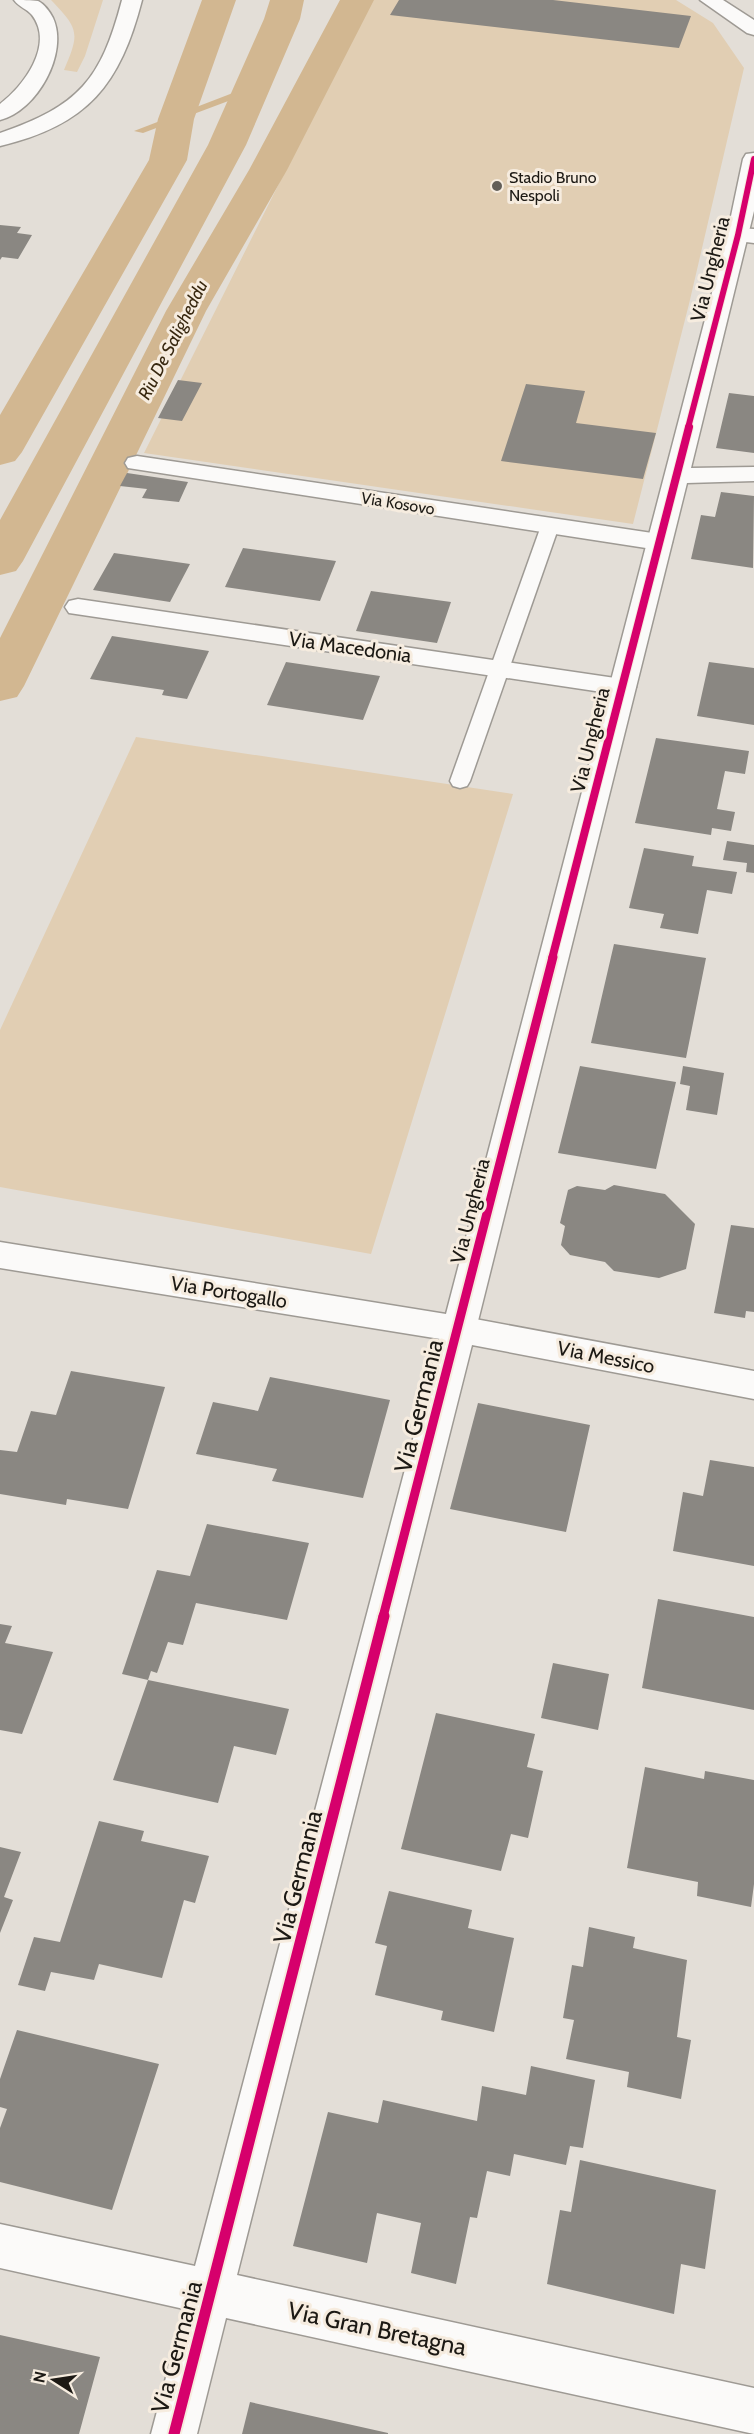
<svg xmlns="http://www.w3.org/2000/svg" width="754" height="2434" viewBox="0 0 754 2434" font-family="Cabin,sans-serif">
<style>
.green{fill:#e1ceb3}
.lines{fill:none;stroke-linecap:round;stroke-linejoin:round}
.stream{fill:#d2b791;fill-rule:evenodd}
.canal{fill:#d2b791;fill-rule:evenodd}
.building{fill:#8a8782}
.service-casing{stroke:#9e9a94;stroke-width:3}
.minor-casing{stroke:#9e9a94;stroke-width:3}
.tertiary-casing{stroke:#9e9a94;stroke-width:3}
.secondary-casing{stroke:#9e9a94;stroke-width:3}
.service{fill:#fbfaf9;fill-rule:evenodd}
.minor{fill:#fbfaf9;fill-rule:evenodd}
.tertiary{fill:#fbfaf9;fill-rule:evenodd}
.secondary{fill:#fbfaf9;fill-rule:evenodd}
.cycleway-far3-casing{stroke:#f6ecdf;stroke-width:8}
.cycleway-far2-casing{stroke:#f6ecdf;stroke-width:10}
.cycleway-far1-casing{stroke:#f6ecdf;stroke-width:13}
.cycleway-casing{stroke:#f6ecdf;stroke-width:15}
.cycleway-far3{stroke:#d6006c;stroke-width:6}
.cycleway-far2{stroke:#d6006c;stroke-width:8}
.cycleway-far1{stroke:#d6006c;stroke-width:9}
.cycleway{stroke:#d6006c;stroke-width:11}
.poi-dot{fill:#625e58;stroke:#f6ecdf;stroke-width:2}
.labels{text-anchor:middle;stroke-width:6;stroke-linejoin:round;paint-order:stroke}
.far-poi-label{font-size:16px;fill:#1c1914;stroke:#f6ecdf;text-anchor:start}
.far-street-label{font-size:16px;fill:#1c1914;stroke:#f6ecdf}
.far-water-label{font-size:18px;font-style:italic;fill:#382810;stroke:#f6ecdf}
.street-label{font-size:20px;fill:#1c1914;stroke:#f6ecdf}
.near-street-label{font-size:24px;fill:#1c1914;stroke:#f6ecdf}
</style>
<rect width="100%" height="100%" fill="#e3ded7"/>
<path class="green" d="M 51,0 L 103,0 L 85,56 L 77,72 L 64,70 C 80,33 79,29 51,0 Z
M 371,0 L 676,0 L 713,23 L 744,68 L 689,304 L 633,524 L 144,453 Z
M 136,737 L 513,794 L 371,1254 L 0,1187 L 0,1030 Z"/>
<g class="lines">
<path class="stream" d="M 251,86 L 255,87 L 255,91 L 143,133 L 134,131 Z"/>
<path class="canal" d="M 202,0 L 236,0 L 194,119 L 187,160 L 22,452 L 15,461 L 0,465 L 0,415 L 149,160 L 158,119 Z
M 270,0 L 304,0 L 300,19 L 246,145 L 23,561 L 16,571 L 0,575 L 0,520 L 208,145 L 264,19 Z
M 340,0 L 374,0 L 287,170 L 206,311 L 24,686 L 17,697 L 0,701 L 0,638 L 166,311 L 249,170 Z"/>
</g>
<path class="building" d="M 399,0 L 553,0 L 691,16 L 679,48 L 390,15 Z
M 0,225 L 21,227 L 17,233 L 32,235 L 18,259 L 2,257 L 0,260 Z
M 178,380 L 202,383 L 182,421 L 158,418 Z
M 526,384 L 585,391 L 576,423 L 656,433 L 643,479 L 501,461 Z
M 729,393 L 754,396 L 754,453 L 716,448 Z
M 127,473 L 188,482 L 179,502 L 142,498 L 147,489 L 120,486 Z
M 721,492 L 754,496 L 753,568 L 691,559 L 701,515 L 715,517 Z
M 243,548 L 336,561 L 320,601 L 225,587 Z
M 114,553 L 190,564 L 170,602 L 93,590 Z
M 371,591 L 451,602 L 437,643 L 356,631 Z
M 112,636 L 209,651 L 187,699 L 162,695 L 164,690 L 90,679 Z
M 286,662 L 380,676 L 363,720 L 267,705 Z
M 709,662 L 754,668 L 754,725 L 697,716 Z
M 656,738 L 749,751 L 745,774 L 725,771 L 717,809 L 735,812 L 731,831 L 712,828 L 711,835 L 635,823 Z
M 727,841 L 754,845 L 754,873 L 746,872 L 747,863 L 723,860 Z
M 644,848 L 694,856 L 692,866 L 737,872 L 732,894 L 707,890 L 698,934 L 660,928 L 664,914 L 629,908 Z
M 614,944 L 706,958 L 686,1058 L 591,1043 Z
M 580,1066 L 676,1082 L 656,1169 L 558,1153 Z
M 683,1066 L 724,1073 L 717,1115 L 686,1110 L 690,1086 L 680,1084 Z
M 614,1185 L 665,1194 L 695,1224 L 686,1269 L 659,1278 L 614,1271 L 605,1262 L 570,1255 L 561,1245 L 565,1226 L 560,1223 L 568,1190 L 577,1186 L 605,1190 Z
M 731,1225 L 754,1228 L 754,1312 L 746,1311 L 745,1318 L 714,1313 Z
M 71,1371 L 165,1387 L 128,1509 L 67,1499 L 66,1505 L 0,1494 L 0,1450 L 17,1452 L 31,1411 L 56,1415 Z
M 270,1377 L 390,1400 L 363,1498 L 272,1481 L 277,1469 L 196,1454 L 213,1402 L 258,1411 Z
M 478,1403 L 590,1425 L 566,1532 L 450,1509 Z
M 710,1460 L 754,1467 L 754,1566 L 673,1551 L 683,1492 L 703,1496 Z
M 207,1524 L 309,1543 L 287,1620 L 196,1603 L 183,1645 L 168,1642 L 157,1673 L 151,1671 L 148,1680 L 122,1674 L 157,1570 L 190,1576 Z
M 658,1599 L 754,1617 L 754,1710 L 642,1688 Z
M 0,1624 L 12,1626 L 5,1643 L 53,1652 L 22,1734 L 0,1730 Z
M 553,1663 L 609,1674 L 598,1730 L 541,1718 Z
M 148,1680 L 289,1709 L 276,1755 L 234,1746 L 218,1803 L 113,1780 Z
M 436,1713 L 535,1734 L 527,1767 L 543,1771 L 528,1838 L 511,1834 L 501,1871 L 401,1849 Z
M 645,1767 L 704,1779 L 705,1771 L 754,1780 L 754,1884 L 751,1907 L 697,1896 L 698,1882 L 627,1868 Z
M 99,1821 L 144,1831 L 141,1841 L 209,1856 L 195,1903 L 184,1900 L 162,1978 L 99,1964 L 94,1980 L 51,1972 L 45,1991 L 18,1985 L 34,1937 L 60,1942 Z
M 0,1847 L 21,1852 L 4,1897 L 13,1900 L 0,1933 Z
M 389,1891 L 472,1910 L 468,1928 L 514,1938 L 494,2032 L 441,2020 L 443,2011 L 375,1995 L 387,1946 L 375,1943 Z
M 589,1927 L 635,1937 L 633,1948 L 687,1960 L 677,2037 L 691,2040 L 681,2099 L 627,2087 L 629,2072 L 566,2059 L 574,2020 L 563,2018 L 572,1965 L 583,1967 Z
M 17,2030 L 159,2064 L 112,2210 L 0,2182 L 0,2128 L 7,2109 L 0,2107 L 0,2079 Z
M 531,2066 L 595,2080 L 583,2148 L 570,2146 L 566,2165 L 514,2154 L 510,2176 L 487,2171 L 477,2218 L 470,2217 L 456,2284 L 411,2273 L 421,2223 L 377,2213 L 367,2263 L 293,2246 L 328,2112 L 378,2123 L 383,2100 L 477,2121 L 482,2086 L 526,2095 Z
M 580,2160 L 716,2190 L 705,2269 L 681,2264 L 674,2314 L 547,2284 L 560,2210 L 571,2212 Z
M 0,2335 L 100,2357 L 79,2434 L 0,2434 Z
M 250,2402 L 388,2433 L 388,2434 L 242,2434 Z"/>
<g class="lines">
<g class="service-casing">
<path id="service" d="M 550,520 L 557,522 L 559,526 L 470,781 L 467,786 L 460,788 L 453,786 L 450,781 L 541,526 L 543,522 Z"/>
</g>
<g class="minor-casing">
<path id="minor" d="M 738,228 L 754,229 L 754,243 L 730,240 L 727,235 L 730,230 Z
M 137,456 L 659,534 L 668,537 L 672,542 L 668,547 L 659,550 L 128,468 L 125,463 L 128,458 Z
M 78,599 L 622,679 L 632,681 L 636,687 L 632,693 L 622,695 L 69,613 L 65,607 L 69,601 Z
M 459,1316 L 754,1371 L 754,1399 L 472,1345 L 237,2275 L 754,2388 L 754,2434 L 226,2318 L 197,2434 L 151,2434 L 184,2309 L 0,2268 L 0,2224 L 195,2266 L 442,1329 L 447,1320 Z"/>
</g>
<g class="tertiary-casing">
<path id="tertiary" d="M 700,0 L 723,0 L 754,20 L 754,35 L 747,33 Z
M 754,153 L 754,211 L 691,468 L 754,467 L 754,481 L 687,483 L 476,1329 L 471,1338 L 459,1342 L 0,1268 L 0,1242 L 446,1314 L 727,235 L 743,159 L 746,154 Z"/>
</g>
<g class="secondary-casing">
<path id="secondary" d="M 14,0 C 21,0 32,0 38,1 C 44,4 50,12 53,18 C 69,53 37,111 0,120 L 0,104 C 23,87 55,45 32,15 C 27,9 19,7 14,0 Z
M 122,0 L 142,0 C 120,85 88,125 0,146 L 0,133 C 79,106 101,80 122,0 Z"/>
</g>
<use href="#service" class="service"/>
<use href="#minor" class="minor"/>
<use href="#tertiary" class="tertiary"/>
<use href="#secondary" class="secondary"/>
<g class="cycleway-far3-casing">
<path id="cycleway-far3" d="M 688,428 L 738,235 L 754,159"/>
</g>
<g class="cycleway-far2-casing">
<path id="cycleway-far2" d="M 552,959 L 689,427"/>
</g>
<g class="cycleway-far1-casing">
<path id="cycleway-far1" d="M 383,1617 L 553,957"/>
</g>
<g class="cycleway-casing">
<path id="cycleway" d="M 174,2434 L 384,1616"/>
</g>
<use href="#cycleway-far3" class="cycleway-far3"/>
<use href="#cycleway-far2" class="cycleway-far2"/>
<use href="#cycleway-far1" class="cycleway-far1"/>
<use href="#cycleway" class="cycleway"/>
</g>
<circle class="poi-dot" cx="497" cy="186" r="6"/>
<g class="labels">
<g class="far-poi-label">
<text x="509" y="183">Stadio Bruno<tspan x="509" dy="18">Nespoli</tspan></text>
</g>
<g class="far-street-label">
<text transform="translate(398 503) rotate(9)" y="6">Via Kosovo</text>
</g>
<g class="far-water-label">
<text transform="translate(173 340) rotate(-63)" y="6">Riu De Saligheddu</text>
</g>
<g class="street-label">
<text transform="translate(710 269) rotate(-76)" y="7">Via Ungheria</text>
<text transform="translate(350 647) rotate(8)" y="7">Via Macedonia</text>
<text transform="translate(590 740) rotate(-76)" y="7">Via Ungheria</text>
<text transform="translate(470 1211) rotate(-76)" y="7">Via Ungheria</text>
<text transform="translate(229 1292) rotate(9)" y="7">Via Portogallo</text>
<text transform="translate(606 1357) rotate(11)" y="7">Via Messico</text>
</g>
<g class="near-street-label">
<text transform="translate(419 1406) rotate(-76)" y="8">Via Germania</text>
<text transform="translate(298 1877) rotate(-76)" y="8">Via Germania</text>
<text transform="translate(377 2329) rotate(12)" y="8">Via Gran Bretagna</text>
<text transform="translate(177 2347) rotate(-75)" y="8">Via Germania</text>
</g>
</g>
<g transform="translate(54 2380) rotate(282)" stroke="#f6ecdf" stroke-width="4.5" paint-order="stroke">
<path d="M0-4.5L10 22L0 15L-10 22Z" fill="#1c1914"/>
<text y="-9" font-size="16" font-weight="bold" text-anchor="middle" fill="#1c1914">N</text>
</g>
</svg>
